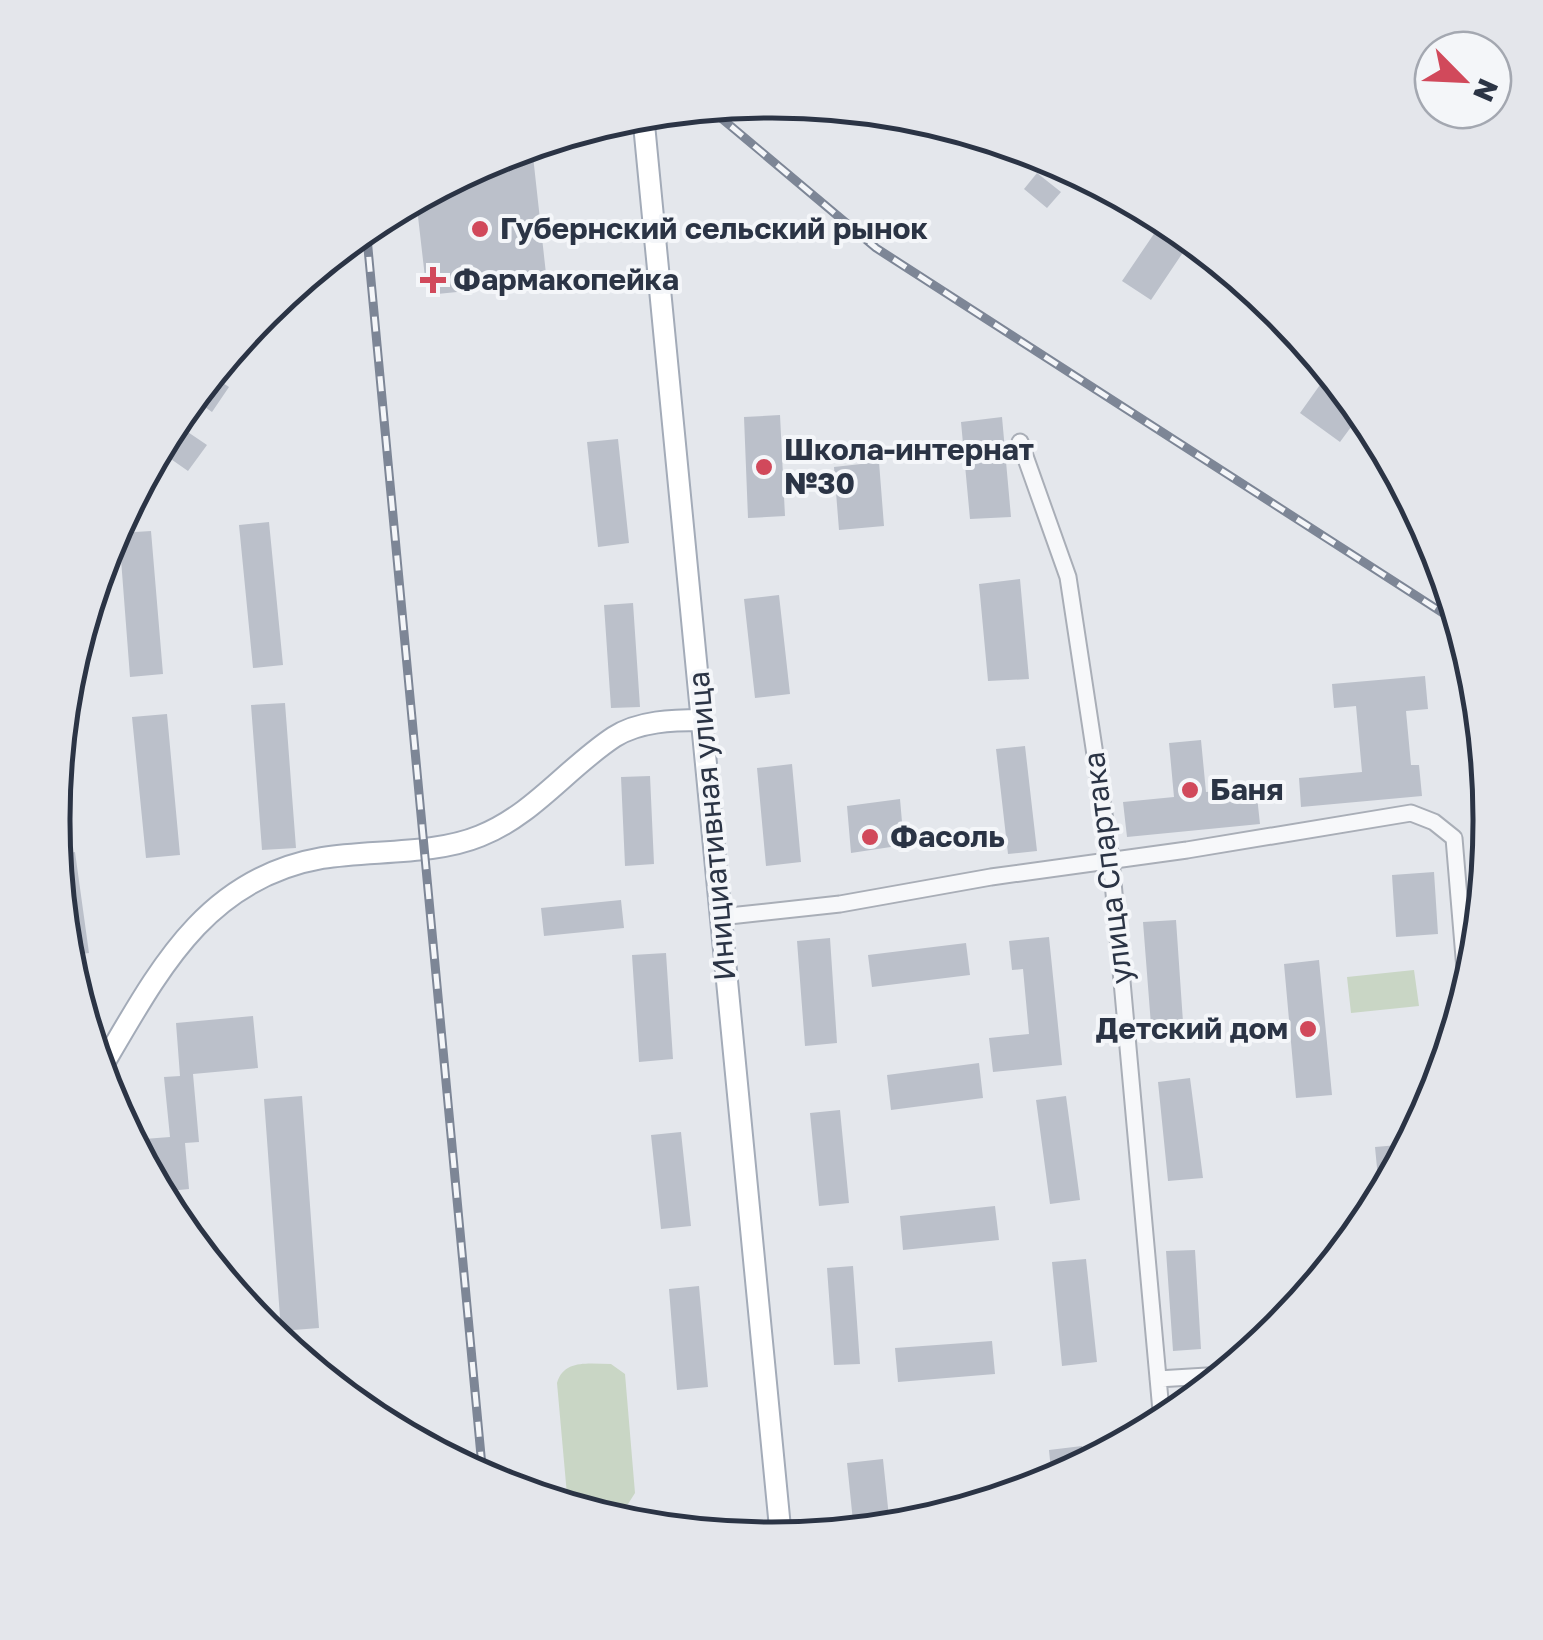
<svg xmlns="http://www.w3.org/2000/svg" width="1543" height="1640" viewBox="0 0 1543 1640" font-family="'Golos Text',sans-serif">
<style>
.green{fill:#c9d6c5}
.building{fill:#bbc0ca}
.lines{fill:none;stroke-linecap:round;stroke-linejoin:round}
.minor-casing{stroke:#a9aeb7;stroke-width:19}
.major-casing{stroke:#a3abb8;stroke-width:24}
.minor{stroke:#f7f8fa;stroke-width:15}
.major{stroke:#fff;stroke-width:20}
.rail-casing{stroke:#7d8696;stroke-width:9}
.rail{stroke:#f4f6f9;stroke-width:5;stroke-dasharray:15;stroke-linecap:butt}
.poi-dot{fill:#d1495b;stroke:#f4f6f9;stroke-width:4}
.labels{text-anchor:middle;stroke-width:8;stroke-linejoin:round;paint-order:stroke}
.poi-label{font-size:30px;font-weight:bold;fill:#2b3445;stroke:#f4f6f9;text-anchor:start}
.street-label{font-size:30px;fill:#2b3445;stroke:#f4f6f9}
.rim{fill:none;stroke:#2b3445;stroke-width:5}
</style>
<rect width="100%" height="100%" fill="#e4e7ec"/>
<path class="green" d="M 1414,970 L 1419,1006 L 1351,1013 L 1347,977 Z
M 611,1364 L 625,1374 L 635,1493 L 628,1504 C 606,1512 582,1515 567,1495 L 557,1383 C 564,1359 589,1364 611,1364 Z"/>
<path class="building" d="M 533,156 L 547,283 L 427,295 L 416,199 L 486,162 Z
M 1037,173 L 1061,192 L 1047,208 L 1024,189 Z
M 1164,219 L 1192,239 L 1151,300 L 1122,281 Z
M 211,375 L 229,387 L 212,412 L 192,398 Z
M 1322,382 L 1362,412 L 1340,442 L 1300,413 Z
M 780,415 L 785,516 L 748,518 L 744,417 Z
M 1002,417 L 1011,517 L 970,519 L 961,422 Z
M 173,422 L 207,445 L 188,471 L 158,450 Z
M 618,439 L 629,543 L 598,547 L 587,442 Z
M 879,462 L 884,526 L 839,530 L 834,467 Z
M 269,522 L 283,665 L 253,668 L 239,525 Z
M 151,531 L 163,674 L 130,677 L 119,533 Z
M 1020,579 L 1029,679 L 988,681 L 979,584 Z
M 779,595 L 790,694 L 755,698 L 744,599 Z
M 633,603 L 640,707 L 611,708 L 604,605 Z
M 1425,676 L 1428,709 L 1406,711 L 1411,765 L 1419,765 L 1422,796 L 1301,807 L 1299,778 L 1362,772 L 1356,706 L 1334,708 L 1332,684 Z
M 285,703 L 296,848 L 262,850 L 251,705 Z
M 167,714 L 180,855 L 146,858 L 132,717 Z
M 1201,740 L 1206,792 L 1256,787 L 1260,824 L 1127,837 L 1123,802 L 1174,797 L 1169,743 Z
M 1025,746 L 1037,851 L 1008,854 L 996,749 Z
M 792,764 L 801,862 L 766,866 L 757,768 Z
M 650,776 L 654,864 L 625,866 L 621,777 Z
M 900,799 L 904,845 L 851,853 L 847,806 Z
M 75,852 L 89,953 L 66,956 L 56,855 Z
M 1434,872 L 1438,934 L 1396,937 L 1392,875 Z
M 621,900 L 624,928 L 544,936 L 541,908 Z
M 1176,920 L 1183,1022 L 1151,1025 L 1143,922 Z
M 1049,937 L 1062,1065 L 993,1072 L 989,1038 L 1029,1034 L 1023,969 L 1012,970 L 1009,941 Z
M 830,938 L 837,1043 L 805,1046 L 797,941 Z
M 966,943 L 970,975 L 872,987 L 868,955 Z
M 666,953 L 673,1059 L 639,1062 L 632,955 Z
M 1319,960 L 1332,1095 L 1296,1098 L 1284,964 Z
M 253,1016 L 258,1068 L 193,1074 L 199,1142 L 185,1143 L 189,1189 L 159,1192 L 131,1140 L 170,1137 L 164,1077 L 180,1076 L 176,1023 Z
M 979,1063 L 983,1098 L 891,1110 L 887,1075 Z
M 1190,1078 L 1203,1178 L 1168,1181 L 1158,1082 Z
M 302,1096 L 319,1328 L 281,1331 L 264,1099 Z
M 1066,1096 L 1080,1200 L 1050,1204 L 1036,1100 Z
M 840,1110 L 849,1203 L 819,1206 L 810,1113 Z
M 681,1132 L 691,1226 L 661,1229 L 651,1135 Z
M 1410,1144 L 1380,1199 L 1375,1147 Z
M 995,1206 L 999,1240 L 903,1250 L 900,1216 Z
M 1195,1250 L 1201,1349 L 1173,1351 L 1166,1251 Z
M 1086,1259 L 1097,1362 L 1062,1366 L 1052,1262 Z
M 853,1266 L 860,1364 L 834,1365 L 827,1268 Z
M 699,1286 L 708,1387 L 677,1390 L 669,1289 Z
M 992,1341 L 995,1374 L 898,1382 L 895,1348 Z
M 1082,1446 L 1084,1464 L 1052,1481 L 1049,1450 Z
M 883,1459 L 890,1527 L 854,1531 L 847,1463 Z"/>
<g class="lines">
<g class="minor-casing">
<path id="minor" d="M 1020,442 L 1068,577 L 1111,860 L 1162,1422
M 720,917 L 840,904 L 991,877 L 1187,850 L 1411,813 L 1434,822 L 1454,838 L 1467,993
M 1158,1379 L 1223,1375"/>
</g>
<g class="major-casing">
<path id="major" d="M 643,114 L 781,1538
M 100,1070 C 156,976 202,879 322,858 C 371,850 434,855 480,836 C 533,815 567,768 614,737 C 639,721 673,720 702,720"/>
</g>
<use href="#minor" class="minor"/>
<use href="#major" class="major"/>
<g class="rail-casing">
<path id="rail" d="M 708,107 L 876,248 L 1460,624
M 366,227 L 483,1477"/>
</g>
<use href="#rail" class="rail"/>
</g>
<g class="poi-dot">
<circle cx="480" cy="229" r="10"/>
<path d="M428 265h10v10h10v10h-10v10h-10v-10h-10v-10h10z"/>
<circle cx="764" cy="467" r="10"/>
<circle cx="1190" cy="790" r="10"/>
<circle cx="870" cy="837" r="10"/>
<circle cx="1308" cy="1029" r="10"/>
</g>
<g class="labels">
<g class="poi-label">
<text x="500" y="239">Губернский сельский рынок</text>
<text x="453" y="290">Фармакопейка</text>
<text x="784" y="460">Школа-интернат<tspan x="784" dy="34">№30</tspan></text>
<text x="1210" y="800">Баня</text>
<text x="890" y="847">Фасоль</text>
<text x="1288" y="1039" text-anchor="end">Детский дом</text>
</g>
<g class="street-label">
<text transform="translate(712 826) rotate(-95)" y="10">Инициативная улица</text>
<text transform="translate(1108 868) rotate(-97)" y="10">улица Спартака</text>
</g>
</g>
<path d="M0 0H1543V1640H0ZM771 118H772A701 701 0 0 1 1473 819V821A701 701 0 0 1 772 1522H771A701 701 0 0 1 70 821V819A701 701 0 0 1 771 118Z" fill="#e4e6eb" fill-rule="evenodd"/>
<path class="rim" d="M771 118H772A701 701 0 0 1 1473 819V821A701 701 0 0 1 772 1522H771A701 701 0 0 1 70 821V819A701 701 0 0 1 771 118Z"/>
<g transform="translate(1463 80) rotate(114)"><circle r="48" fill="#f4f6f9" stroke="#a4a8b1" stroke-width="2.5"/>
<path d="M0-8L18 38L0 25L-18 38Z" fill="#d1495b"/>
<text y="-15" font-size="28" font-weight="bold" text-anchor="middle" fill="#2b3445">N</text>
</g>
</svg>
